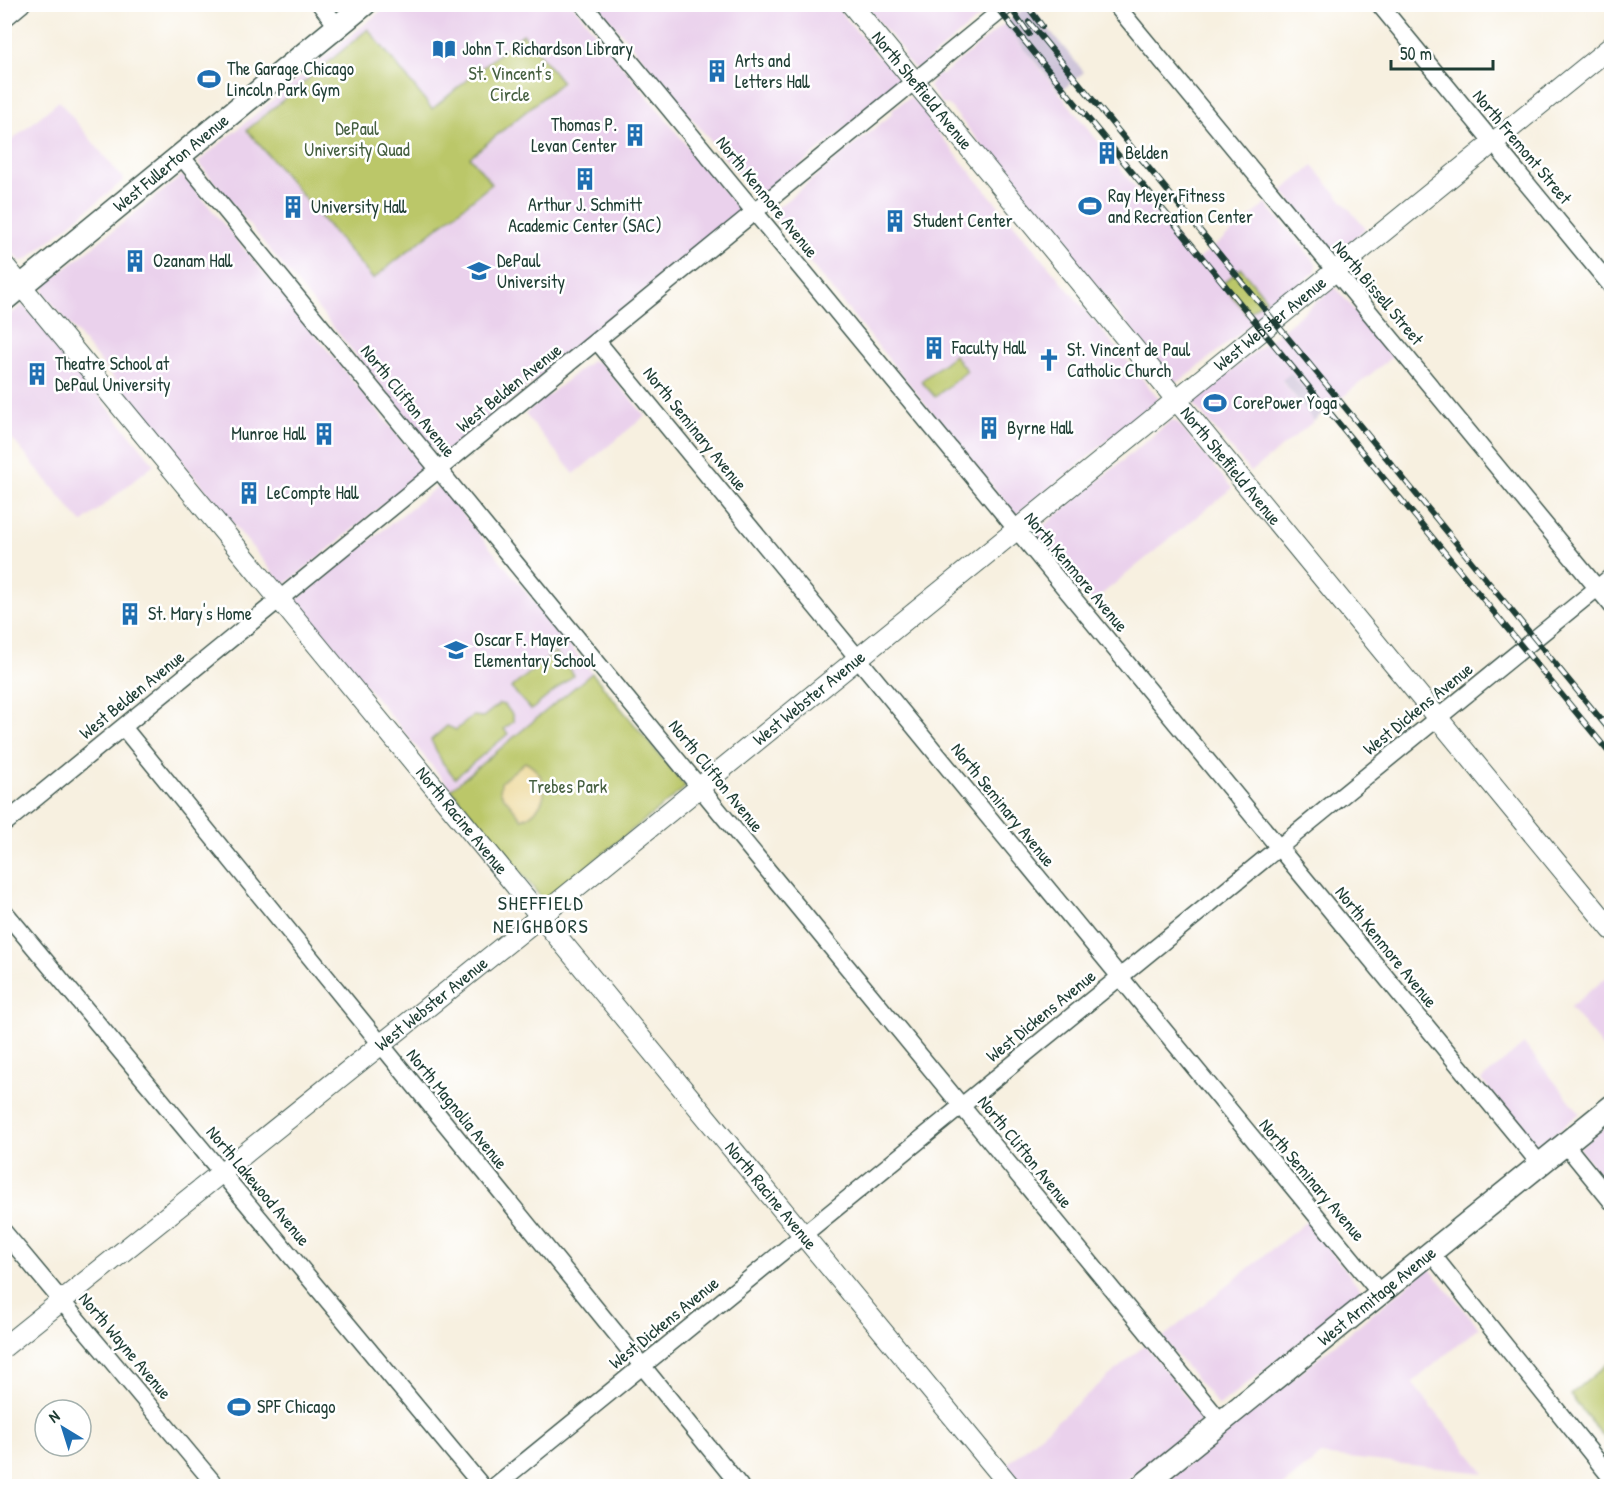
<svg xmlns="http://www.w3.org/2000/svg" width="1616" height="1491" viewBox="0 0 1616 1491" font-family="'Patrick Hand',sans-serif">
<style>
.built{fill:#ead1ec}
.industrial{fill:#cabfd6}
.green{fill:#bbc769;stroke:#6d824e;stroke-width:1.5}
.sand{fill:#eeda9e;stroke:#868c69;stroke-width:1.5}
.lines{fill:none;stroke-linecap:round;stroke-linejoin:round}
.minor-casing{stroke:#3f584e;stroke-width:19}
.tertiary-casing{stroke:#3f584e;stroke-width:22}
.secondary-casing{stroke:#3f584e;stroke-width:25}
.minor{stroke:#fff;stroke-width:16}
.tertiary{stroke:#fff;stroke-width:20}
.secondary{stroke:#fff;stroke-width:22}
.rail-casing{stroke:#1f3d34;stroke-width:6}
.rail{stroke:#fff;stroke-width:4;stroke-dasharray:11;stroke-linecap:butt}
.labels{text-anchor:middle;stroke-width:5;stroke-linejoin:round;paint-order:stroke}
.poi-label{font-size:18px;fill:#1f3d34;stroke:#fff;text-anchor:start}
.park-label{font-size:18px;fill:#466041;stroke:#fff}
.street-label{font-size:18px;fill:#1f3d34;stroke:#fff}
.neighbourhood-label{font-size:20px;letter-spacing:1.5px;fill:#1f3d34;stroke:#fff}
</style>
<rect width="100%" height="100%" fill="#fff"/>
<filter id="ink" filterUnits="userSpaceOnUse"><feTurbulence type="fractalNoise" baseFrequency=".0167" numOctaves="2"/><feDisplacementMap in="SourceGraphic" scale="12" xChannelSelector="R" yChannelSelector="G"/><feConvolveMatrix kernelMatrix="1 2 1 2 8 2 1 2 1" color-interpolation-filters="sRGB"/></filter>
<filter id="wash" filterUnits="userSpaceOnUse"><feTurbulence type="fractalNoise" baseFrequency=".008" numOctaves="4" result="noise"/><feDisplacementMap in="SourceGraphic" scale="24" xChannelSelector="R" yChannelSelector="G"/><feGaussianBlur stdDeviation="1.35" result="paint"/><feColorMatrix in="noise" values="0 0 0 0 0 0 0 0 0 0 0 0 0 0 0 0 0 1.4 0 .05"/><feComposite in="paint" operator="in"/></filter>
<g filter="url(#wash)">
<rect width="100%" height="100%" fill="#f7f0e0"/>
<path class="built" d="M 987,4 L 990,8 L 919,68 L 914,68 L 904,58 L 903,51 L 865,5 Z
M 388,5 L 573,5 L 741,212 L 443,456 L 436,453 L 198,162 Z
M 598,5 L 835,5 L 878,57 L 888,63 L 901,83 L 764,195 L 756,196 Z
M 1004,24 L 1195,262 L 1266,204 L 1316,263 L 1316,271 L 1182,380 L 1175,382 L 1172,379 L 949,105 L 942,104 L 929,87 L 937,74 L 943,74 Z
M 910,97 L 926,111 L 929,122 L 1159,399 L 1016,515 L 770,214 L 891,115 L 893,109 Z
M 59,101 L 124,180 L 26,260 L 20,261 L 5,244 L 5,146 Z
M 1313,166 L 1366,229 L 1334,253 L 1282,191 Z
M 183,175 L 424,467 L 423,472 L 286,584 L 279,580 L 43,292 L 46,284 Z
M 1335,287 L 1393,356 L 1323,413 L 1291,374 L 1282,381 L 1314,421 L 1251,472 L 1196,407 L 1194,401 Z
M 21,306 L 25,306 L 154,464 L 82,523 L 5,430 L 5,319 Z
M 591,361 L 601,363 L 645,416 L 574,474 L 525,414 Z
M 1172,420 L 1177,422 L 1232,488 L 1091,603 L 1036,539 L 1035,533 Z
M 439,485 L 592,673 L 451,789 L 318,627 L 312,627 L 293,603 Z
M 1611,974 L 1611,973 L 1611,1058 L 1570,1007 Z
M 1524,1044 L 1580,1113 L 1538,1147 L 1481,1080 Z
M 1611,1122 L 1611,1189 L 1579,1148 Z
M 1307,1221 L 1363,1292 L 1219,1406 L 1162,1338 Z
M 1429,1268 L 1479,1327 L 1412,1383 L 1485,1473 L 1321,1455 L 1283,1486 L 1161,1486 Z
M 1145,1345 L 1204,1419 L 1120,1486 L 1023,1486 L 1006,1465 Z"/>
<path class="industrial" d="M 1029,5 L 1084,72 L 1060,92 L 1004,24 Z
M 1291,373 L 1323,413 L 1314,421 L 1282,380 Z"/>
<path class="green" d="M 368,29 L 432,109 L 523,34 L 562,82 L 470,157 L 492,184 L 373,279 L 247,130 Z
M 1241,268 L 1266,299 L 1247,314 L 1222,284 Z
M 954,355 L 967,371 L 935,397 L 921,381 Z
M 555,652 L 574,675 L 531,710 L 511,688 Z
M 592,673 L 686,787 L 544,901 L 451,789 Z
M 499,704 L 505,705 L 513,716 L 513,722 L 504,729 L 508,734 L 455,778 L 442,762 L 431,740 L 447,726 L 456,730 L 473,716 L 483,717 Z
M 1611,1361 L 1611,1446 L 1570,1395 Z"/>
<path class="sand" d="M 525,762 C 552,776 550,808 522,819 L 500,792 L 501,782 Z"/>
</g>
<g filter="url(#ink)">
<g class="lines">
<g class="minor-casing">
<path id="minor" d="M 320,4 L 338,27
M 583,4 L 1540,1164
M 1115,4 L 1612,606
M 1379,4 L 1612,287
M 4,19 L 22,4
M 181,156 L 1221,1422
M 597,341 L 1380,1293
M 123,727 L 740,1486
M 4,824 L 1009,4
M 4,911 L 482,1486
M 1565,1144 L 1612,1202
M 4,1232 L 212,1481 L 211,1486
M 1431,1253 L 1612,1479
M 495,1486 L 1612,576"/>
</g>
<g class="tertiary-casing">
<g id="tertiary">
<path id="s1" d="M 851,4 L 1612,930"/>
<path id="s2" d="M 4,265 L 1010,1486"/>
<path id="s3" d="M 4,1347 L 541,916 L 1612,46"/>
</g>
</g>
<g class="secondary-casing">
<g id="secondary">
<path id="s4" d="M 4,300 L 365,4"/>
<path id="s5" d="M 1142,1486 L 1612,1106"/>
</g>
</g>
<use href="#minor" class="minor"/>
<use href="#tertiary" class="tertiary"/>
<use href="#secondary" class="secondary"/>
<g class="rail-casing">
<path id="rail" d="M 994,4 L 1612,756
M 1008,4 L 1029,34
M 1026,4 L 1042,26
M 1029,22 L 1612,733"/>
</g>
<use href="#rail" class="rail"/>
</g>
</g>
<defs>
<g id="library-bare" transform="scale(1.8)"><path d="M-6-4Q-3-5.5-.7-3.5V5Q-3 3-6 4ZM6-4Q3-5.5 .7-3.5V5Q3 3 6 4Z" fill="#1f6fb2" stroke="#fff" stroke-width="2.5" paint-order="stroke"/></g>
<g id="building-bare" transform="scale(1.8)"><path d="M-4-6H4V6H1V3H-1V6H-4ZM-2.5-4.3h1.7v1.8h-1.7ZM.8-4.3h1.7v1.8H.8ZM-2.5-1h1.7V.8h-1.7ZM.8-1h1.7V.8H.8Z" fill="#1f6fb2" stroke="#fff" stroke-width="2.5" paint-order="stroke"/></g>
<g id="stadium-bare" transform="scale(1.8)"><path d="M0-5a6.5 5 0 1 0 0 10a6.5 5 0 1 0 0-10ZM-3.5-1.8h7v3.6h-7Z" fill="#1f6fb2" stroke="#fff" stroke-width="2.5" paint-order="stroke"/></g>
<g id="university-bare" transform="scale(1.8)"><path d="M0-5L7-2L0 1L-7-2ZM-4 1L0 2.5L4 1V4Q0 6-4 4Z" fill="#1f6fb2" stroke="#fff" stroke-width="2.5" paint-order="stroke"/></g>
<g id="church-bare" transform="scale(1.8)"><path d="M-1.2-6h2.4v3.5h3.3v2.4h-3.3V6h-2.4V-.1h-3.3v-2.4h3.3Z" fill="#1f6fb2" stroke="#fff" stroke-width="2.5" paint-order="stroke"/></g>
<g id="school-bare" transform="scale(1.8)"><path d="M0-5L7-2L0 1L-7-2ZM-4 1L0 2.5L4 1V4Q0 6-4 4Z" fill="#1f6fb2" stroke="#fff" stroke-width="2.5" paint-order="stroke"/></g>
</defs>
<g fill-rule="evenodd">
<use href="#library-bare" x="444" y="49"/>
<use href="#building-bare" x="717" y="71"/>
<use href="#stadium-bare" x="209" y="79"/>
<use href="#building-bare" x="635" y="135"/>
<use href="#building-bare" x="1107" y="153"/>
<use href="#building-bare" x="585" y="179"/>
<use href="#stadium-bare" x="1090" y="206"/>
<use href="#building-bare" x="293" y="207"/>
<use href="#building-bare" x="895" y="221"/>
<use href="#building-bare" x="135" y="261"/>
<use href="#university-bare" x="479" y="271"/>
<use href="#building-bare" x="934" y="348"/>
<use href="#church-bare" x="1049" y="360"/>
<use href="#building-bare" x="37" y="374"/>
<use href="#stadium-bare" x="1215" y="403"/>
<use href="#building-bare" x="989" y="428"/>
<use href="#building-bare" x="324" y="434"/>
<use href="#building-bare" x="249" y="493"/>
<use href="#building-bare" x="130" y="614"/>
<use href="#school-bare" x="456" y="650"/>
<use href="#stadium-bare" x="239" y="1407"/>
</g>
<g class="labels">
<g class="poi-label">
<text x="462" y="55">John T. Richardson Library</text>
<text x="735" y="67">Arts and<tspan x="735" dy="21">Letters Hall</tspan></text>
<text x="227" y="75">The Garage Chicago<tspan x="227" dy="21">Lincoln Park Gym</tspan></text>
<text x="617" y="131" text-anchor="end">Thomas P.<tspan x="617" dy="21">Levan Center</tspan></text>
<text x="1125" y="159">Belden</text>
<text x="1108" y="202">Ray Meyer Fitness<tspan x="1108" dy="21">and Recreation Center</tspan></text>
<text x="585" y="211" text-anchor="middle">Arthur J. Schmitt<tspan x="585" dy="21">Academic Center (SAC)</tspan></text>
<text x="311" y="213">University Hall</text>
<text x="913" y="227">Student Center</text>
<text x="153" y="267">Ozanam Hall</text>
<text x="497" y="267">DePaul<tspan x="497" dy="21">University</tspan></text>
<text x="952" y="354">Faculty Hall</text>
<text x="1067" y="356">St. Vincent de Paul<tspan x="1067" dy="21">Catholic Church</tspan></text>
<text x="55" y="370">Theatre School at<tspan x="55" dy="21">DePaul University</tspan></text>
<text x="1233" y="409">CorePower Yoga</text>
<text x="1007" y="434">Byrne Hall</text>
<text x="306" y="440" text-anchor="end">Munroe Hall</text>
<text x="267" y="499">LeCompte Hall</text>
<text x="148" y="620">St. Mary's Home</text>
<text x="474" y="646">Oscar F. Mayer<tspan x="474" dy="21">Elementary School</tspan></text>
<text x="257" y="1413">SPF Chicago</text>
</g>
<g class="park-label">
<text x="510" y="80">St. Vincent's<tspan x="510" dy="21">Circle</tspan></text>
<text x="357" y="135">DePaul<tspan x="357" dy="21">University Quad</tspan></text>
<text x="568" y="793">Trebes Park</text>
</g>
<g class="street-label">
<text dy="6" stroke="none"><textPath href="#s1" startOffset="112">North Sheffield Avenue</textPath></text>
<text transform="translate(1522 147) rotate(50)" y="6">North Fremont Street</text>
<text dy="6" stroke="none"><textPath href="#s4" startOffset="216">West Fullerton Avenue</textPath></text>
<text transform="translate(767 197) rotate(51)" y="6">North Kenmore Avenue</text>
<text transform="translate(1378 293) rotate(50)" y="6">North Bissell Street</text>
<text dy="6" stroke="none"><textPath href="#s3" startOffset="1628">West Webster Avenue</textPath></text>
<text transform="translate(509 388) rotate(-39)" y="6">West Belden Avenue</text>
<text transform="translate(408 401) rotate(51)" y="6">North Clifton Avenue</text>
<text transform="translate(695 429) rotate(51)" y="6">North Seminary Avenue</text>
<text dy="6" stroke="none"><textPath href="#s1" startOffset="598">North Sheffield Avenue</textPath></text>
<text transform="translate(1076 572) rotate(50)" y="6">North Kenmore Avenue</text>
<text transform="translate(132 695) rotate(-39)" y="6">West Belden Avenue</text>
<text dy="6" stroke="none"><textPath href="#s3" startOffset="1034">West Webster Avenue</textPath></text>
<text transform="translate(1418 709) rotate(-39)" y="6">West Dickens Avenue</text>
<text transform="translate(716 776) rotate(51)" y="6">North Clifton Avenue</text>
<text transform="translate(1003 805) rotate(51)" y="6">North Seminary Avenue</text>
<text dy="6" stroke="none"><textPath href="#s2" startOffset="720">North Racine Avenue</textPath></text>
<text transform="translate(1386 947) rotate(51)" y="6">North Kenmore Avenue</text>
<text dy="6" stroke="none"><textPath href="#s3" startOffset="548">West Webster Avenue</textPath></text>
<text transform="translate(1041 1016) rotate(-39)" y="6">West Dickens Avenue</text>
<text transform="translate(457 1109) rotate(51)" y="6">North Magnolia Avenue</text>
<text transform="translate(1025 1152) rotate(51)" y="6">North Clifton Avenue</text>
<text transform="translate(1312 1180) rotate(50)" y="6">North Seminary Avenue</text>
<text transform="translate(258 1186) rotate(50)" y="6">North Lakewood Avenue</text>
<text dy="6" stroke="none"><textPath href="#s2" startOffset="1206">North Racine Avenue</textPath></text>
<text dy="6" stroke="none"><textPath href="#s5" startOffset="302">West Armitage Avenue</textPath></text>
<text transform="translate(664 1323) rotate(-39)" y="6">West Dickens Avenue</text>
<text transform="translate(125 1346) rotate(50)" y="6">North Wayne Avenue</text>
</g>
<g class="neighbourhood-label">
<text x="541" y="910">SHEFFIELD<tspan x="541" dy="23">NEIGHBORS</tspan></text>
</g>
</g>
<rect width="1616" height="1491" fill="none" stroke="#fff" stroke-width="24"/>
<g transform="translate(63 1428) rotate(322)"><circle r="28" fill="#ffffff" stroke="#a5b1ae" stroke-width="1.5"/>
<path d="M0-4.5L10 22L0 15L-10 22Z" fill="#1f6fb2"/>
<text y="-9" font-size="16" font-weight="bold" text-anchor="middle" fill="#1f3d34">N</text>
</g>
<path d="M1391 60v9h102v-9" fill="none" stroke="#1f3d34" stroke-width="3"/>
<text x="1400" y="60" font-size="18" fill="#1f3d34" stroke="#ffffff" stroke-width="4.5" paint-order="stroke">50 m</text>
</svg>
